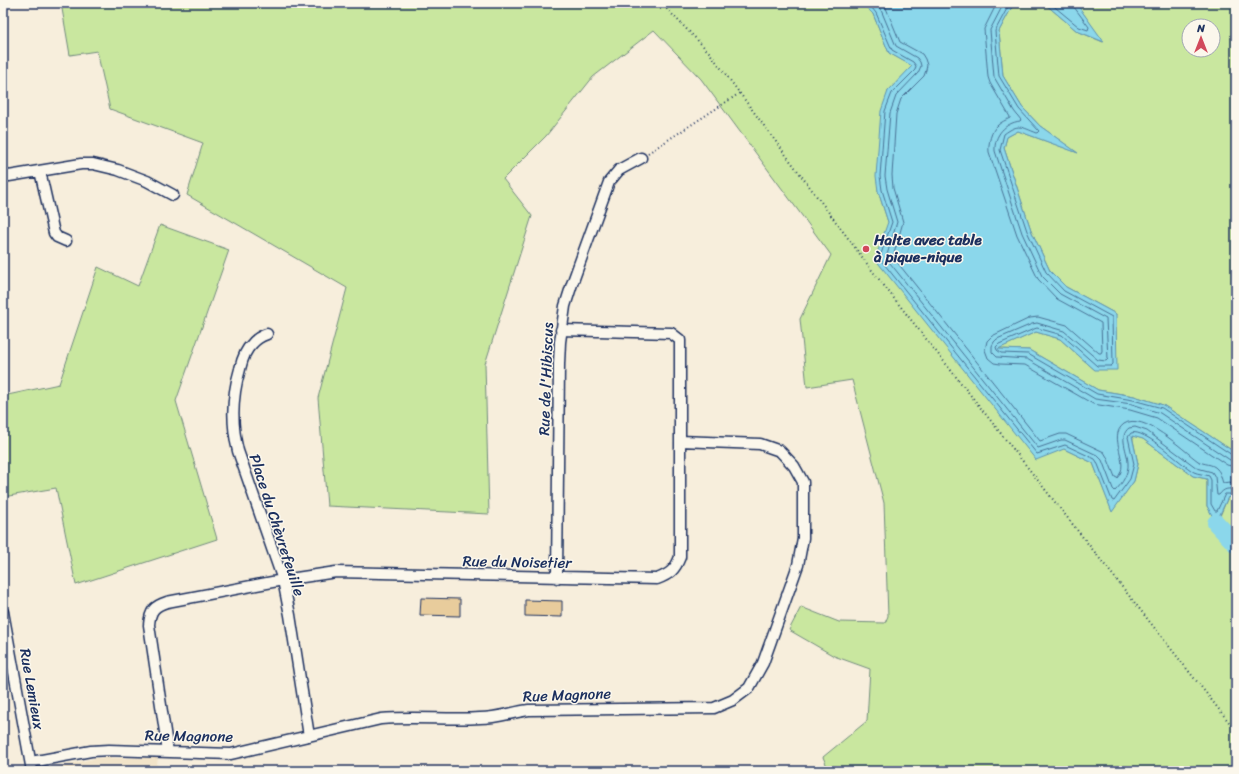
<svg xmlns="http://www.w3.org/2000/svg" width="1239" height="774" viewBox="0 0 1239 774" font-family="Sriracha,sans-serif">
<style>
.built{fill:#f2e4c9}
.green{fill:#c9e79f;stroke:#728b7e;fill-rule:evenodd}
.water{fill:#8bd7eb;stroke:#5e94b3}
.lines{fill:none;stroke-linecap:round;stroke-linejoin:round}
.shore{stroke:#487296;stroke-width:1}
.river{stroke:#8bd7eb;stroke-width:18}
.building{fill:#e8cc9c;stroke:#1b2f5e}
.minor-casing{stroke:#1b2f5e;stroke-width:13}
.path{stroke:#1b2f5e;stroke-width:2;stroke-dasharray:1 3;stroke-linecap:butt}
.minor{stroke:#fbf7ec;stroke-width:10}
.poi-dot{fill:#d1495b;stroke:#fbf7ec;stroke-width:1.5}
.labels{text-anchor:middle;stroke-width:3;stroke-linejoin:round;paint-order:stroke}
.poi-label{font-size:15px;font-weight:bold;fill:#1b2f5e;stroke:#fbf7ec;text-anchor:start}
.street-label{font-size:15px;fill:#1b2f5e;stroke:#fbf7ec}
</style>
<rect width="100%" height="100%" fill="#f7eedc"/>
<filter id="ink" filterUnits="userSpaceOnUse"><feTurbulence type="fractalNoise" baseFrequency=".025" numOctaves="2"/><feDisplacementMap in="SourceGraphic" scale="8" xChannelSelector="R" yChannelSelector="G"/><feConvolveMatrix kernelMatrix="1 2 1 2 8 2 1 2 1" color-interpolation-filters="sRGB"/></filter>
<g filter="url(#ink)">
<path class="built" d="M 97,758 L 158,758 L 156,771 L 44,771 L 43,770 Z"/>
<path class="green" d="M 61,3 L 862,3 L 873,14 L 889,53 L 913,66 L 888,91 L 878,191 L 888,222 L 1064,449 L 1093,463 L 1112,511 L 1134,481 L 1138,464 L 1132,435 L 1143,439 L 1193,476 L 1207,479 L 1207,506 L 1217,523 L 1228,497 L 1236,500 L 1236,771 L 829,771 L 823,757 L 867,721 L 870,669 L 834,656 L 789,630 L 801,607 L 839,622 L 885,623 L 888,616 L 884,503 L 852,380 L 807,387 L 800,319 L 831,255 L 701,79 L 654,30 L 593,77 L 546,136 L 503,179 L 532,216 L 485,364 L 489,514 L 327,506 L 318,398 L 347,288 L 187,195 L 203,143 L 110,109 L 97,51 L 70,55 Z
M 1014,3 L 1044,3 L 1077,31 L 1103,42 L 1076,3 L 1236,3 L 1236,453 L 1163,405 L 1134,396 L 1098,390 L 1029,350 L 997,349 L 1036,332 L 1060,339 L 1095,370 L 1116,314 L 1066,287 L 1050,271 L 1031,230 L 1004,148 L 1007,137 L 1018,131 L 1076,152 L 1040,126 L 1022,107 L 1003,76 L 999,31 ZM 1189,26 L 1213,26 L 1213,50 L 1189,50 Z
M 160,225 L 229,250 L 176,401 L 217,539 L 76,585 L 56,488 L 3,497 L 3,396 L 59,384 L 98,267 L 138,286 Z"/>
<path class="water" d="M 862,3 L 1014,3 L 999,31 L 1003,76 L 1022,107 L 1040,126 L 1078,153 L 1018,131 L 1007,137 L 1004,148 L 1031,230 L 1050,271 L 1066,287 L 1116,314 L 1117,370 L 1095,370 L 1060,339 L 1036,332 L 998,349 L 1029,350 L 1098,390 L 1134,396 L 1163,405 L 1236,453 L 1236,500 L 1228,497 L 1216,523 L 1207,506 L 1207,479 L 1193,476 L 1143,439 L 1132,436 L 1138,464 L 1134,481 L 1112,512 L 1093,463 L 1064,449 L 1036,460 L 875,259 L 888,222 L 878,191 L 876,176 L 881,111 L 888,91 L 912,66 L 889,53 L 873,14 Z
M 1044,3 L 1076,3 L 1104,42 L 1077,31 Z"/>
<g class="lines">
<path class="shore" d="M 868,3 L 876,13 L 892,50 L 913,62 L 916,66 L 915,70 L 892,93 L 885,111 L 880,176 L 882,190 L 892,222 L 880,257 L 880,259 L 1037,454 L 1065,445 L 1095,459 L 1097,462 L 1112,500 L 1114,501 L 1130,479 L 1134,464 L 1128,437 L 1131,433 C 1145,428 1180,464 1194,472 C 1198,474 1204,474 1209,476 L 1211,480 L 1211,504 L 1215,511 L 1217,511 L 1225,494 L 1229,494 L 1236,496
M 875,3 L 881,10 L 896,46 L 917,58 L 920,62 L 921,66 L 918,73 L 896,96 L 890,113 L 885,176 L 887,189 L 897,222 L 886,258 L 1038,448 L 1061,440 L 1065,440 L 1097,455 L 1102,460 L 1113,489 L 1115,491 C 1122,484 1129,473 1128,463 C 1128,452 1118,436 1129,428 L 1135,427 L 1147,431 L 1197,468 L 1212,472 L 1215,477 L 1217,495 L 1219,495 C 1224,488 1229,488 1236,490
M 883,3 L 886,8 L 900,42 L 922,54 L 925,59 L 927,65 L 926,70 L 924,76 L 901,99 L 896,114 L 892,175 L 893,188 L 903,222 L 893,257 L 1040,441 L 1060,434 L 1066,434 L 1104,452 L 1107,457 L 1115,477 L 1117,478 C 1132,463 1106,437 1124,424 C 1143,411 1183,450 1198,461 C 1204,465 1212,463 1217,469 C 1221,473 1221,478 1223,483 L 1229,482 L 1236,484
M 997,3 L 984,29 L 988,77 L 990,83 L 1010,117 L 1010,118 C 1006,120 1001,122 998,125 C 991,130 988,144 989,152 L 1017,235 L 1038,279 L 1057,299 L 1101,323 L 1102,351 L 1101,353 L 1099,353 L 1067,325 L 1038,317 L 1030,318 L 992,336 L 987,341 L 985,350 L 988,358 L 994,363 L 1000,364 L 1025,365 L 1093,404 L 1130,410 L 1157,418 L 1227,465 L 1236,467
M 1004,3 L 990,30 L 994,77 L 1014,111 L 1021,120 L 1020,121 C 1005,123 994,135 995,151 L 1022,233 L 1042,276 L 1060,294 L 1106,319 L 1108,359 L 1106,361 L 1098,360 L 1064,331 L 1037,323 L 1032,324 L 997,339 L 994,342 L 992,346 L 992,352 L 997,357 L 1027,359 L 1095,399 L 1132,404 L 1160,413 L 1230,460 L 1236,461
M 1010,3 L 995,31 L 999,76 L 1019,109 L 1039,131 L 1037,133 C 1021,127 1019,123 1004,134 L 1000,150 L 1027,231 L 1046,272 L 1064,291 L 1112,317 L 1113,364 L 1111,366 L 1097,366 L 1062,335 L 1037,328 L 1034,329 L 999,344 L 996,347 L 997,350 L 1001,353 L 1028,354 L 1097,394 L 1133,400 L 1162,408 L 1232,455 L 1236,456
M 1050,3 L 1079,27 L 1088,30 L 1089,27 L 1074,7 L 1073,3"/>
<path class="river" d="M 1216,523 L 1236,544"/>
</g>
<path class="building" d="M 421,598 L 460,599 L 460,616 L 420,615 Z
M 525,600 L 562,601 L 562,617 L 525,616 Z"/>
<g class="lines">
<g class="minor-casing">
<path id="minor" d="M 40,171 L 54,233 L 57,237 L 66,241
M 3,174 L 9,176 L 81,164 L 93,164 L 118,170 L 147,181 L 173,195
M 267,334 C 261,336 256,339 252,344 C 245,350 242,360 240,369 C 232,396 231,423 238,451 L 283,580 L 290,615 L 309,736
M 557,578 L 559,364 L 560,342 L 565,306 L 572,284 L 609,182 L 619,170 L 641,158
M 3,612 L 32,771
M 168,752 L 149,625 C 150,611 154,606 167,602 L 283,580 L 336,572 L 657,579 C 670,574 675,570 680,557 L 680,340 L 671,333 L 561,330
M 31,762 L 91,751 L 109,750 L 231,754 L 381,719 C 414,716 447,720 480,718 C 497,718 513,712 529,710 L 714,708 L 733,700 L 749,688 L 763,663 L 798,565 L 803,538 L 803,482 L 794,466 L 780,451 L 760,444 L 680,441"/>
</g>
<path class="path" d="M 661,3 L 709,52 L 874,273 L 1236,731
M 648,153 L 740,93"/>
<use href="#minor" class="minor"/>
</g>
</g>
<circle class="poi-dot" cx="866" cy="249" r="4"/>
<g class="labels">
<g class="poi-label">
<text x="874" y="245">Halte avec table<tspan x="874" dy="17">à pique-nique</tspan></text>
</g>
<g class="street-label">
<text transform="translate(546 379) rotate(-88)" y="5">Rue de l'Hibiscus</text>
<text transform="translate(277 525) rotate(72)" y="5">Place du Chèvrefeuille</text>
<text transform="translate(517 562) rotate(1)" y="5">Rue du Noisetier</text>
<text transform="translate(32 689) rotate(80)" y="5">Rue Lemieux</text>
<text transform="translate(567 695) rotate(-2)" y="5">Rue Magnone</text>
<text transform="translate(189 736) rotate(1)" y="5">Rue Magnone</text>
</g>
</g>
<rect width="1239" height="774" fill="none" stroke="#fbf7ec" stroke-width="16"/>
<rect x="8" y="8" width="1223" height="758" fill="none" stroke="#1b2f5e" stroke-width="1.5" filter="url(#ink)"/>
<g transform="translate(1201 38)"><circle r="19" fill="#fbf7ec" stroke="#a1a7b3"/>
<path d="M0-3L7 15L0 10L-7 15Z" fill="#d1495b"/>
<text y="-6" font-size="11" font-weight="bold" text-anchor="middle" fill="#1b2f5e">N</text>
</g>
</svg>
